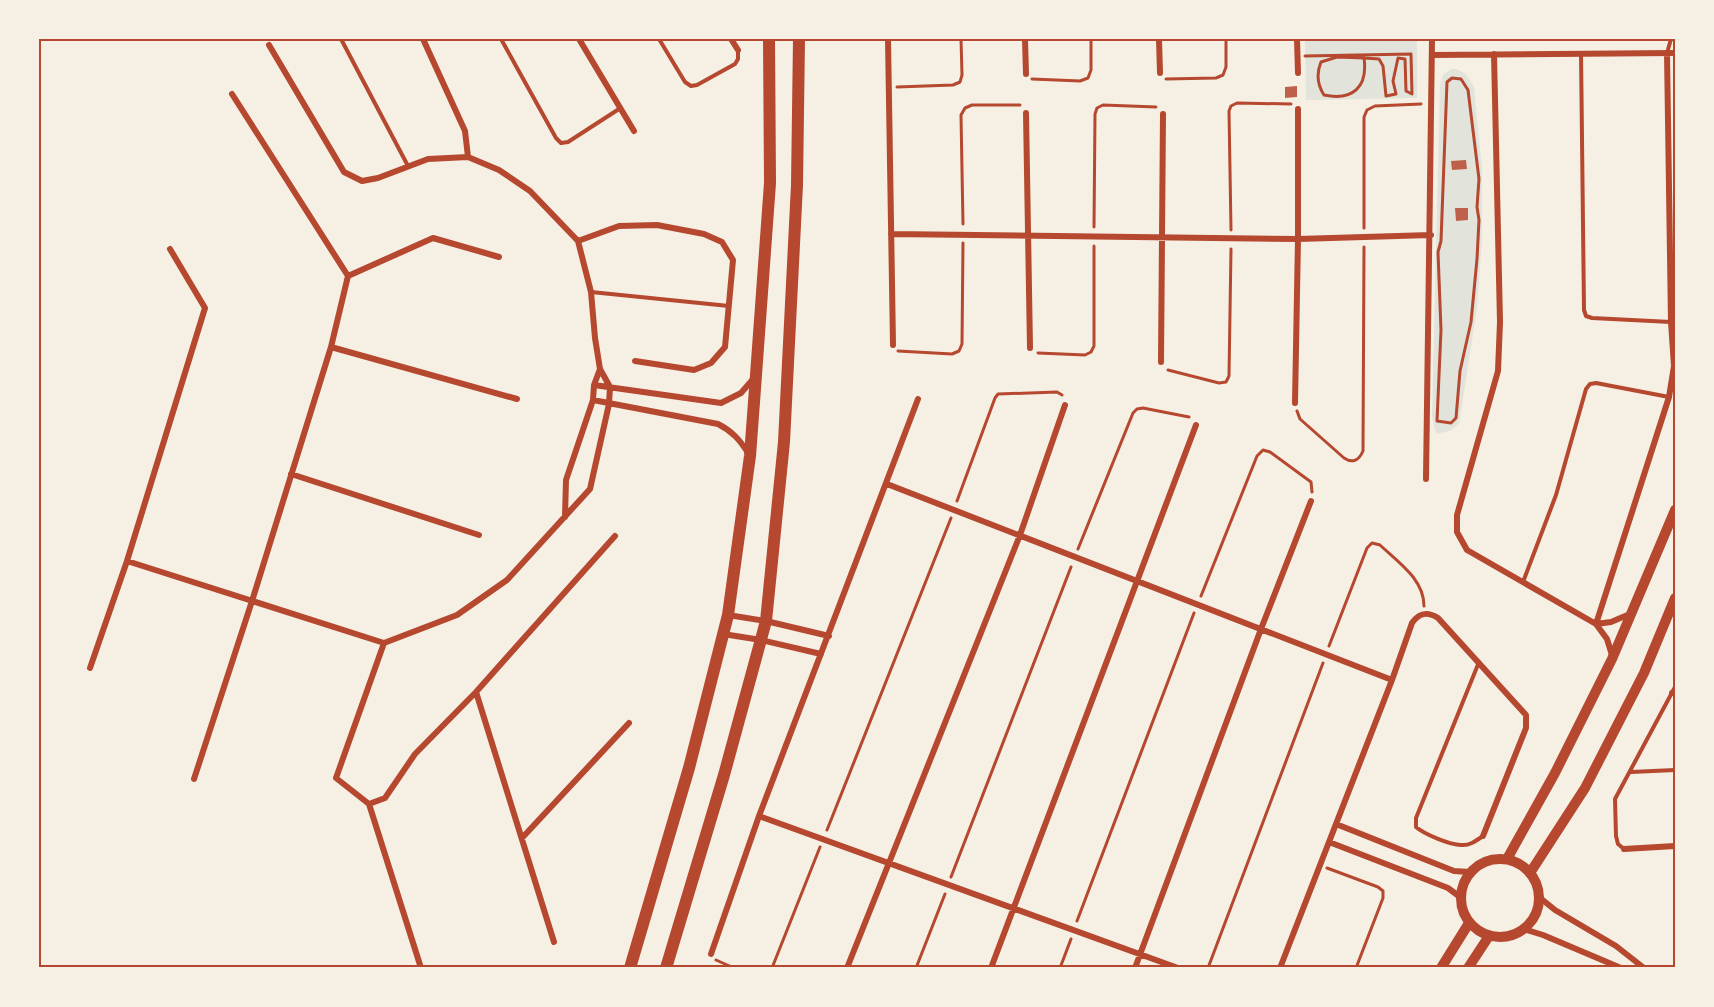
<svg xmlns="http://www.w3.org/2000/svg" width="1714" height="1007" viewBox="0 0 1714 1007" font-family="'Exo 2',sans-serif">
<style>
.green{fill:#e2e4dc}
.building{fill:#bf614a}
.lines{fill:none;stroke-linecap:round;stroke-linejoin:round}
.path{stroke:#b5482f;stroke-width:3}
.service{stroke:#b5482f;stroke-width:4}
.minor{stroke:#b5482f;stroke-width:6}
.tertiary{stroke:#b5482f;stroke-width:10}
.secondary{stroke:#b5482f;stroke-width:12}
.neatline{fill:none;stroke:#b5482f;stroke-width:2}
</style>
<rect width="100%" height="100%" fill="#f6efe4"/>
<path class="green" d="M 1305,39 L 1417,39 L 1417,98 L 1306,100 Z
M 1451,69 L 1457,69 L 1466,74 L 1474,87 L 1482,168 L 1482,240 L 1477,308 L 1459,424 L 1449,431 L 1436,434 L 1432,415 L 1440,85 L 1443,75 Z"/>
<path class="building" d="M 1297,86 L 1297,97 L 1285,98 L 1285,87 Z
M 1466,160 L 1467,169 L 1452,170 L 1451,161 Z
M 1455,208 L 1468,208 L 1468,220 L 1456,221 Z"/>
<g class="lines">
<path class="path" d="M 1305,56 L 1411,54 L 1412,94 L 1406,91 L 1405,59 L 1398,58 L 1393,81 L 1396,94 L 1386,96 L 1383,66 L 1379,59 L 1364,58 C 1368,87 1353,101 1324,95 C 1317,84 1316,74 1321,62 L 1337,57 L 1364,58 L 1364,55
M 1452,78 L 1461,79 L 1468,90 L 1479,179 L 1477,207 L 1479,220 L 1477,259 L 1471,322 L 1460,371 L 1456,418 L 1451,423 L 1437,421 L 1441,330 L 1438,252 L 1441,241 L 1447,82 Z
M 1032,79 L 1080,81 L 1088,78 L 1091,70 L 1091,39
M 1166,79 L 1216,78 L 1223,75 L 1226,67 L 1226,39
M 897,87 L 953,85 L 960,82 L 962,75 L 961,39
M 963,224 L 961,115 L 965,108 L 972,105 L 1020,105
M 1094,227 L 1095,114 L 1097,108 L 1103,105 L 1156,107
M 1364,228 L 1364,117 L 1367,110 L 1375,106 L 1421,104
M 1231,230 L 1229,111 L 1231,106 L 1237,103 L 1291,104
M 898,351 L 952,354 L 959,351 L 962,344 L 963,243
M 1038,353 L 1085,355 L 1091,352 L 1094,346 L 1094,246
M 1168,370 L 1219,383 L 1226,382 L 1229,376 L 1231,249
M 1297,411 L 1300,419 L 1344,458 C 1353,464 1359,460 1363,451 L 1364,247
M 957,501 L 995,398 L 998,394 L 1057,392 L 1062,395
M 1078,549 L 1133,413 L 1137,409 L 1143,408 L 1189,417
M 1201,596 L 1257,456 L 1263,450 L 1270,452 L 1311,482 L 1312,492
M 1329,646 L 1367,548 L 1372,543 L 1380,545 C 1398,562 1424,579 1424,606
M 827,830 L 951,518
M 1327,868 L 1378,887 L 1383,891 L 1383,898 L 1356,968
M 951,877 L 1071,567
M 1077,921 L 1194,613
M 716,960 L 734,968
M 772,968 L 820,847
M 916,968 L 945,894
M 1060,968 L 1071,939
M 1208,968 L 1323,663"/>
<path class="service" d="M 341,39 L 408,166
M 501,39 L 556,138 L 561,143 L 568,142 L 619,109
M 659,39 L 685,82 L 691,86 L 697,85 L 735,64 L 738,59 L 738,50
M 1581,53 L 1584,310 L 1586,316 L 1592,318 L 1671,322
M 1667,53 L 1671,39
M 591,292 L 729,306
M 1523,582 L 1556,495 L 1586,389 L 1590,384 L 1596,383 L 1669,397
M 1479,662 L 1416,818 L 1416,827 C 1424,834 1450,845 1461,845 C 1469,846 1476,841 1483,836
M 1631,772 L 1675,770
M 1624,849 L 1618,844 L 1616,836 L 1615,799 L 1675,687"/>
<path class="minor" d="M 423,39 L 465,131 L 468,157
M 579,39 L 634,131
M 731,39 L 738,50
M 888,39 L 893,345
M 1025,39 L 1026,74
M 1159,39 L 1160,73
M 1297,39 L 1298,73
M 269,45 L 344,172 L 362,181 L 378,178 L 428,159 L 468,157 L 499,170 L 530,191 L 578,241 L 591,292 L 595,338 L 600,369
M 1494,54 L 1500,322 L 1498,371 L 1457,515 L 1457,532 L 1467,550 L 1596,624 L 1607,639 L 1612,655
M 1432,55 L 1675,53
M 1026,113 L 1030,348
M 891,234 L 1298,239 L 1431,235
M 578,241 L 619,226 L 657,225 L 704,234 L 722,242 L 733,260 L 725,347 L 711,363 L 694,370 L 635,361
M 348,276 L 433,238 L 499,257
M 331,347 L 517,399
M 1161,362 L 1163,114
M 594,385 L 721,403 L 741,393 L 754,378
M 593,400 L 718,424 C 732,431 740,440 748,453
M 1295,403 L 1298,239 L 1298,109
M 291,474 L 479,535
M 1426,479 L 1432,39
M 887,484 L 1392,680
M 127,561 L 384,643 L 457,615 L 507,580 L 590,489 L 609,404 L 610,387 L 600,369 L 594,385 L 593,400 L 566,480 L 565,517
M 728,615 L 766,621 L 829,636
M 1596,624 L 1669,397 L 1674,366 L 1671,322 L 1667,53
M 1596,624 L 1611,622 L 1630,614
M 723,634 L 761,640 L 821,654
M 384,643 L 336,778 L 369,804 L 421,968
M 90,668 L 127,561 L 205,308 L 170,249
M 476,692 L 554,942
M 1672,693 L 1675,693
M 194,779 L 252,601 L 331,347 L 348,276 L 232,94
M 369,804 L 385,798 L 415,754 L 476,692 L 615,536
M 759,816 L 1178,968
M 1336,824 L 1454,871 L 1470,872
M 522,838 L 629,723
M 1329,842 L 1448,888 L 1460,897
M 1624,849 L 1675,846
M 1539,897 L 1555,910 L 1616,946 L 1644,968
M 1524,929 L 1543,935 L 1621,968
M 711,954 L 759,816 L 918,399
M 847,968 L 1020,535 L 1065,405
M 991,968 L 1196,425
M 1135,968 L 1261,629 L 1311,501
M 1280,968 L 1392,680 L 1412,623 C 1419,613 1427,611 1438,618 L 1526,715 L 1526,728 L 1483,836"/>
<path class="tertiary" d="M1461 898a39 39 0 1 1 78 0a39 39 0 1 1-78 0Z
M 1507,859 L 1555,773 L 1612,659 L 1675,510
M 1530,873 L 1585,788 L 1644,673 L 1675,598
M 1441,968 L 1469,923
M 1468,968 L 1489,936"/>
<path class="secondary" d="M 630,968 L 689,768 L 728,615 L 750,456 L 756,375 L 770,183 L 769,39
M 666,968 L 724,775 L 766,621 L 784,442 L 797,185 L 799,39"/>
</g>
<rect width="1714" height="1007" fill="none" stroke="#f6efe4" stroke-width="81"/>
<rect x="40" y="40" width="1634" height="926" class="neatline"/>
</svg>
